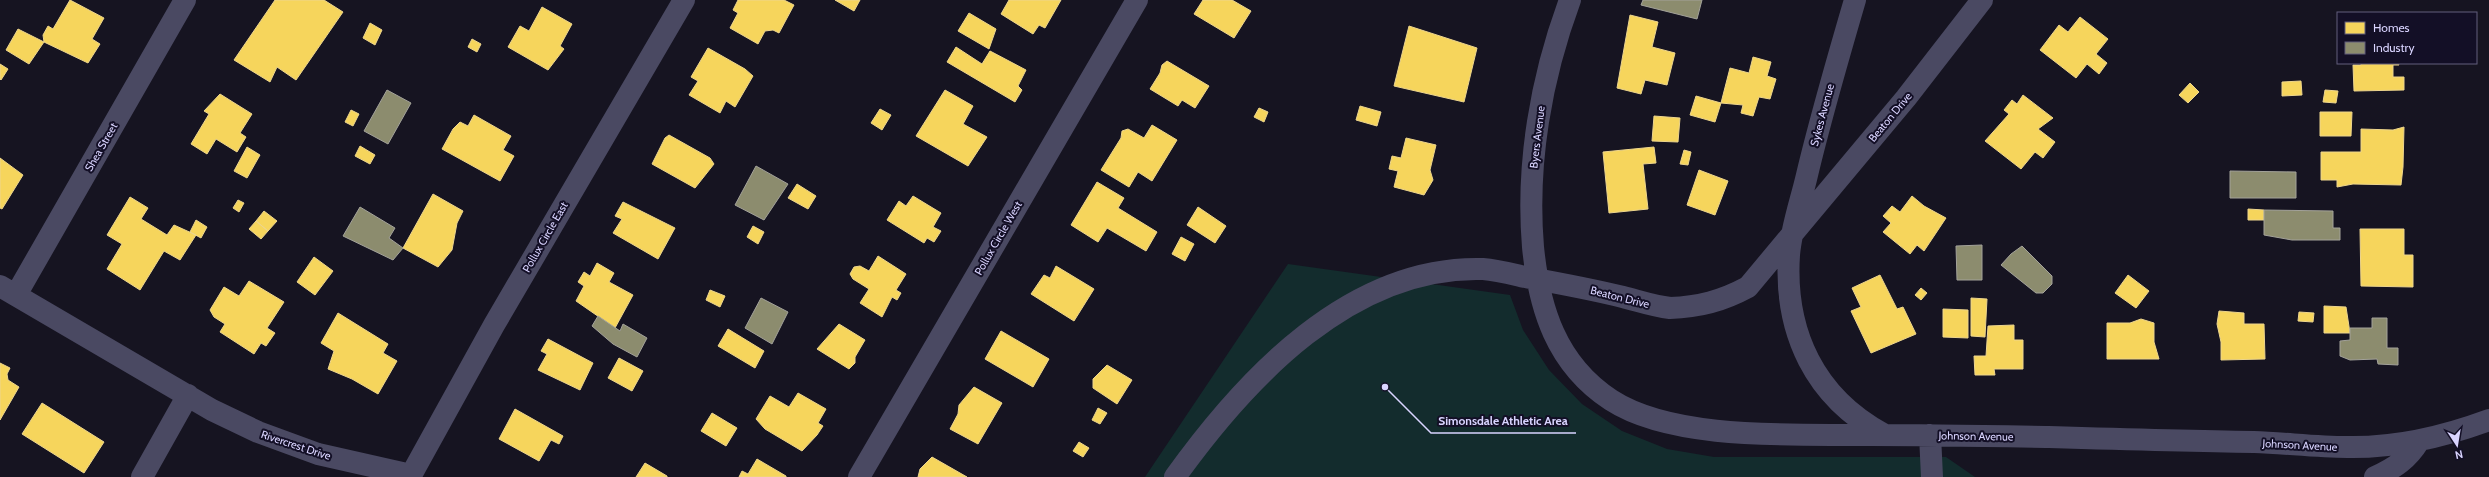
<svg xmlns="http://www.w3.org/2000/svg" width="2489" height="477" viewBox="0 0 2489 477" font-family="Cabin,sans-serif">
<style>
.green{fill:#132c2d}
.homes{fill:#f6d55c;stroke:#edd58d}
.industry{fill:#8c8c6e;stroke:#a3a29a}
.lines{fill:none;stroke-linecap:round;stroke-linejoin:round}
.minor{stroke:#4a4962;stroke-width:22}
.labels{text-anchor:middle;stroke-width:4;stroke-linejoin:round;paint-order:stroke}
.street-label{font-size:11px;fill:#d9d4ff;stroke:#130f26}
.leader{fill:none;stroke:#d9d4ff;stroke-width:1.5}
.callout-dot{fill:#d9d4ff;stroke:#130f26;stroke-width:1.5}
.callout-label{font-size:12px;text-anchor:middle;font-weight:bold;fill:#d9d4ff;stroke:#130f26;stroke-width:4;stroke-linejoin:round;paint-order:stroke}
</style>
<rect width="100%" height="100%" fill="#161421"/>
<path class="green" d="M 1288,264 L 1510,295 L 1523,330 L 1549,370 L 1582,404 L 1622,431 L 1667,449 L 1714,457 L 1946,457 L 1975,477 L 1145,477 Z"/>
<path class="homes" d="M 70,0 L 104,18 L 92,39 L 100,44 L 88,63 L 44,42 L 43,35 L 48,26 L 53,29 Z
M 275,0 L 324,0 L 343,12 L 296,80 L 277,67 L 270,82 L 234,60 Z
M 738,0 L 784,0 L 794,5 L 779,33 L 773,30 L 765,31 L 758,44 L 730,28 L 738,13 L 733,10 Z
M 835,0 L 860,0 L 854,11 Z
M 1009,0 L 1061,0 L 1045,28 L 1039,25 L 1033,34 L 1001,14 Z
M 1203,0 L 1232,0 L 1251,11 L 1234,38 L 1194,14 Z
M 542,7 L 572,24 L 560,46 L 564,49 L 548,70 L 508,47 L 520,26 L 529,31 Z
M 969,13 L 996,29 L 989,49 L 958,31 Z
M 1630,15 L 1658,22 L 1652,47 L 1675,53 L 1667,85 L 1645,80 L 1641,94 L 1617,88 Z
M 2080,17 L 2108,39 L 2096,54 L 2107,63 L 2099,74 L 2087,64 L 2076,78 L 2040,50 L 2059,25 L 2068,32 Z
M 370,23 L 382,30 L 375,45 L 363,38 Z
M 1409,26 L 1477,48 L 1464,102 L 1394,86 Z
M 18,29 L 44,42 L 29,64 L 6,50 Z
M 472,39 L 481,44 L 477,52 L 468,47 Z
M 956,47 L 982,64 L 990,51 L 1026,70 L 1018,86 L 1022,90 L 1015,102 L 947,62 Z
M 708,48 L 745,69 L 753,76 L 735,107 L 726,101 L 720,113 L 689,95 L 698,81 L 691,77 Z
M 1753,57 L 1771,62 L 1767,76 L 1776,79 L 1770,99 L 1759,97 L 1753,116 L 1741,113 L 1743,105 L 1721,103 L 1730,68 L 1749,73 Z
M 1167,61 L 1209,86 L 1195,108 L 1182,100 L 1178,106 L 1150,89 L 1160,73 L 1162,65 Z
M 2361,63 L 2398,63 L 2399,65 L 2393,65 L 2393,77 L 2404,77 L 2404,90 L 2354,91 L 2353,65 L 2361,65 Z
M 0,64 L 8,69 L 1,80 L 0,79 Z
M 2301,81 L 2302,95 L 2282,96 L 2282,82 Z
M 2190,83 L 2199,92 L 2188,103 L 2179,95 Z
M 945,90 L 973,106 L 963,124 L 987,137 L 968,166 L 916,136 Z
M 2325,90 L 2338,91 L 2336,103 L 2323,102 Z
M 220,94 L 252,114 L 240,133 L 246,137 L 237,152 L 216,139 L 207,154 L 191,144 L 209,114 L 204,111 Z
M 2023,95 L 2053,118 L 2038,129 L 2055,142 L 2043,158 L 2035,152 L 2021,169 L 1985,141 L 2009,114 L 2004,110 L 2012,100 L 2017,104 Z
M 1696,96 L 1721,103 L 1715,122 L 1690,115 Z
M 1360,106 L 1381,112 L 1377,126 L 1356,120 Z
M 1259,108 L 1268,112 L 1264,122 L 1254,117 Z
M 880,109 L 891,115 L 882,130 L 871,123 Z
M 351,110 L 359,114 L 353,126 L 345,122 Z
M 2320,112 L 2352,112 L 2351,136 L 2320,136 Z
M 474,115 L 511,136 L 503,150 L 514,156 L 500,181 L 442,149 L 453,129 L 460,122 L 468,126 Z
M 1654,116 L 1680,118 L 1678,142 L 1652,141 Z
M 1152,125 L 1177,140 L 1152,181 L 1138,172 L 1129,187 L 1101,170 L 1121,138 L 1122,131 L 1128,129 L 1144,138 Z
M 2404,127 L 2403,167 L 2401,185 L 2353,184 L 2337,187 L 2337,180 L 2321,180 L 2321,152 L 2361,152 L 2361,129 L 2393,130 Z
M 669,135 L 710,158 L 714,164 L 695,188 L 652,164 L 665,138 Z
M 1406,138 L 1436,145 L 1430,170 L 1433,180 L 1424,195 L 1394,187 L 1398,171 L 1389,169 L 1392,156 L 1401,158 Z
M 360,146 L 375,155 L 370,164 L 355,156 Z
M 247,147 L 260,155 L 247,178 L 234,171 Z
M 1654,147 L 1656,163 L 1643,164 L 1648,209 L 1609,213 L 1603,152 Z
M 1684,150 L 1691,152 L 1688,165 L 1680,164 Z
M 0,158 L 23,175 L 2,209 L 0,208 Z
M 1699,170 L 1728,181 L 1715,215 L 1687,205 Z
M 1097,182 L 1124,198 L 1118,208 L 1157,232 L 1146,251 L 1107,228 L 1098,242 L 1071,225 Z
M 797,184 L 816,196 L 808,209 L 788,198 Z
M 433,194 L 463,211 L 457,223 L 452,250 L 438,267 L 403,248 Z
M 913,196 L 941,213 L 933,227 L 941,231 L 934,242 L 927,238 L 924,243 L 887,220 L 899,201 L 906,206 Z
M 1912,196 L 1924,206 L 1946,218 L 1924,251 L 1917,245 L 1910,254 L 1883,232 L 1891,223 L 1883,216 L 1892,206 L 1900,212 Z
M 130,197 L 148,208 L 141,219 L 167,235 L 174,225 L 196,235 L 180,260 L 164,251 L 140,290 L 107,269 L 122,244 L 107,235 Z
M 238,200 L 244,203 L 239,212 L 233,208 Z
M 623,202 L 675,228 L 658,259 L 613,233 L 622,219 L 615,216 Z
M 1198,207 L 1226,226 L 1215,243 L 1187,225 Z
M 2248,209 L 2264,210 L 2264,220 L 2248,220 Z
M 264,211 L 277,221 L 268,231 L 256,221 Z
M 196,220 L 207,227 L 201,238 L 190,232 Z
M 256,221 L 268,231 L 261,239 L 249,229 Z
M 753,226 L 764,232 L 758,244 L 747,237 Z
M 2360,229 L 2404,229 L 2404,255 L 2413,255 L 2413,287 L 2361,286 Z
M 1181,237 L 1194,244 L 1185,261 L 1172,254 Z
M 878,256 L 906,274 L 896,290 L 901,293 L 897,300 L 892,297 L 882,317 L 860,303 L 869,289 L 853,279 L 850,274 L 854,267 L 860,266 L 869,271 Z
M 314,257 L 333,271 L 315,295 L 297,282 Z
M 597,263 L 614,273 L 609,282 L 633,295 L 615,328 L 576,301 L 584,286 L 578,282 L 584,272 L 590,276 Z
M 1056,266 L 1094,289 L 1074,321 L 1031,294 L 1044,275 L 1050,278 Z
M 1880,275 L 1897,309 L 1903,307 L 1916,334 L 1871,353 L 1851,311 L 1861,307 L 1852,288 Z
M 2128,275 L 2149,291 L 2136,308 L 2115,293 Z
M 249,281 L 284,302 L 267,328 L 275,333 L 266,346 L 261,343 L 254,354 L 220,332 L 225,324 L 214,317 L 210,310 L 224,287 L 239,296 Z
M 1921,288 L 1927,293 L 1921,300 L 1915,295 Z
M 710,290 L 725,296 L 720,307 L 706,300 Z
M 1971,298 L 1987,299 L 1985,337 L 1971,336 Z
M 2324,306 L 2346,307 L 2350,333 L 2324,333 Z
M 1943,309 L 1968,310 L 1968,338 L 1943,337 Z
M 2219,311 L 2244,313 L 2244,324 L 2264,324 L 2265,359 L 2221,360 L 2221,342 L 2217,324 Z
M 2299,312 L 2314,313 L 2313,322 L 2298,321 Z
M 338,313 L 388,344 L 383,353 L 397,361 L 378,394 L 352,379 L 328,369 L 334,351 L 321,343 Z
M 2141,319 L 2154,323 L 2154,342 L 2159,359 L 2107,359 L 2107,323 L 2130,323 Z
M 839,324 L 865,340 L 855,357 L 855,363 L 849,369 L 817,349 Z
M 2014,325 L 2014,340 L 2023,340 L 2023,369 L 1994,369 L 1995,375 L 1975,375 L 1974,356 L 1986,356 L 1988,326 Z
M 728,329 L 764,351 L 755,368 L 718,346 Z
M 1001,331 L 1049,359 L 1033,387 L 985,359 Z
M 548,339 L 593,363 L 580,390 L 538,370 L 547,354 L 541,351 Z
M 619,358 L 643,371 L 632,391 L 608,378 Z
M 0,363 L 10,368 L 7,374 L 8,380 L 19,387 L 0,420 Z
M 1107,365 L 1132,380 L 1117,404 L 1093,388 L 1093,379 Z
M 974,387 L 1002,403 L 978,444 L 950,429 L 958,414 L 959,405 Z
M 798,393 L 826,409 L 818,423 L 823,426 L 817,435 L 802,451 L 765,429 L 756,419 L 770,396 L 789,407 Z
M 42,403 L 104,442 L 84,473 L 22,434 Z
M 1098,408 L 1107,413 L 1100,424 L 1092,420 Z
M 515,409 L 563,436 L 559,444 L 551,440 L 539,461 L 499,439 Z
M 712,413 L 737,428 L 726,446 L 701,431 Z
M 1079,442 L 1089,448 L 1083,457 L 1073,451 Z
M 932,457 L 967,477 L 918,477 L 920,469 Z
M 757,459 L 786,476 L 786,477 L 739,477 L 742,471 L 748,474 Z
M 645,463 L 667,476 L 667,477 L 636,477 Z"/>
<path class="industry" d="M 1643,0 L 1702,0 L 1697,19 L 1641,5 Z
M 387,90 L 411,103 L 388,144 L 364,131 Z
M 756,166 L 788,184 L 764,220 L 735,205 Z
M 2230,171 L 2296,172 L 2296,198 L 2230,198 Z
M 360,207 L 395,228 L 389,238 L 403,248 L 393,260 L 343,236 Z
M 2264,210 L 2333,211 L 2333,228 L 2340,228 L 2340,240 L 2292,240 L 2264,235 Z
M 1982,245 L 1982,280 L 1957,280 L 1956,246 Z
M 2022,246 L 2052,276 L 2052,284 L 2043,293 L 2036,293 L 2001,265 L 2011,254 Z
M 761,298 L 788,312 L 772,344 L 745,328 Z
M 598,316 L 620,331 L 623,324 L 647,338 L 637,357 L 613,344 L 592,326 Z
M 2372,318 L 2387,318 L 2387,348 L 2398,348 L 2398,365 L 2378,364 L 2377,359 L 2350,360 L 2340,356 L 2340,341 L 2350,340 L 2350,328 L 2372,328 Z"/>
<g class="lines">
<path class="minor" d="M 1570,0 C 1541,78 1526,164 1533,247 C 1539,308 1556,364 1611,400 C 1674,441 1796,434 1870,435 C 1930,435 1989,436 2049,437 C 2117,439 2186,441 2254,442 C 2285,443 2316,447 2347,447 C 2396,448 2443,437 2489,420
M 1855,0 C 1838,58 1821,116 1807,175 C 1801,201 1791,229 1789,255 C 1784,333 1815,397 1883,434
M 0,286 L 212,410 L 258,432 L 318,454 L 411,475
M 16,295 L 185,0
M 1930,435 L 1932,477
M 142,477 L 188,395
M 410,477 L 494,325 L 684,0
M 859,477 L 1137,0
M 1175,477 C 1246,378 1351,265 1483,269 C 1497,270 1512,274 1525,277 C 1558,283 1591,289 1623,297 C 1639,301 1653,306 1670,308 C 1699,307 1722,301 1748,287 L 1906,98 L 1982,0
M 2375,477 C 2395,468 2408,459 2419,441"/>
</g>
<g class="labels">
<g class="street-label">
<text transform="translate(1822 115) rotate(-75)" y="4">Sykes Avenue</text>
<text transform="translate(1890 117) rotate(-50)" y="4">Beaton Drive</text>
<text transform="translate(1537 137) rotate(-83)" y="4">Byers Avenue</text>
<text transform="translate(101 147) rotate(-60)" y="4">Shea Street</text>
<text transform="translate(545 237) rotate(-60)" y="4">Pollux Circle East</text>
<text transform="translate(998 238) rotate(-60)" y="4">Pollux Circle West</text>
<text transform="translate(1620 297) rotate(14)" y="4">Beaton Drive</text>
<text transform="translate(1976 436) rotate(1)" y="4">Johnson Avenue</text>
<text transform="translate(296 445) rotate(18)" y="4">Rivercrest Drive</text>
<text transform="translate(2300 445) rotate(3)" y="4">Johnson Avenue</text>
</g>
</g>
<path class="leader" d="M1385 387L1431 433H1576"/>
<circle class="callout-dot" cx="1385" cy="387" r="4"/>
<g class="callout-label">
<text x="1503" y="425">Simonsdale Athletic Area</text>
</g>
<rect x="2337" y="12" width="140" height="52" fill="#130f26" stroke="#625e7d"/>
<rect x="2345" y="22" width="20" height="12" fill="#f6d55c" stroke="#625e7d"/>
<text x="2373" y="32" font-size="12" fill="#d9d4ff">Homes</text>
<rect x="2345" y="42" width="20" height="12" fill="#8c8c6e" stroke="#625e7d"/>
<text x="2373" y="52" font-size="12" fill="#d9d4ff">Industry</text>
<g transform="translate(2457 445) rotate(168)" stroke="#130f26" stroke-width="3" paint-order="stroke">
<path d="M0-3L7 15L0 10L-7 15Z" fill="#d9d4ff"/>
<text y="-6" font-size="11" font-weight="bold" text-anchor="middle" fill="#d9d4ff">N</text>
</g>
</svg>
